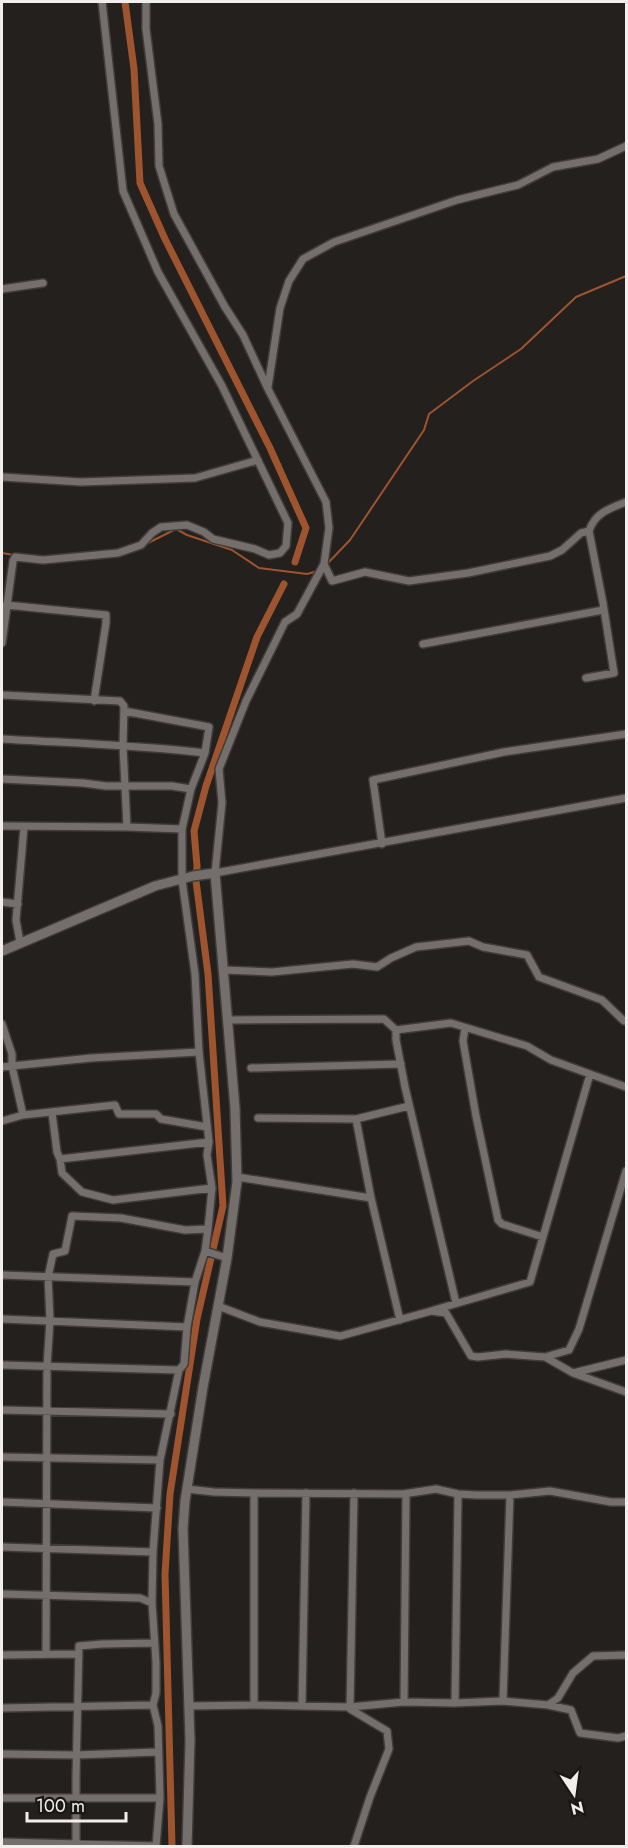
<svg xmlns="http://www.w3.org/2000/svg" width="628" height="1848" viewBox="0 0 628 1848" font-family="Jost,sans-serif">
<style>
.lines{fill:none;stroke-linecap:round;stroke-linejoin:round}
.stream{stroke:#9e542e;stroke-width:2}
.canal{stroke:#9e542e;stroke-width:7}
.minor-casing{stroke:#3f3c3a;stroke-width:10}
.tertiary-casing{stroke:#3f3c3a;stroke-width:12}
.minor{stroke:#746f6d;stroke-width:7}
.tertiary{stroke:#746f6d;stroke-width:9}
</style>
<rect width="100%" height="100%" fill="#24201e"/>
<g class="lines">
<path class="stream" d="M 146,544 L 176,529 L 187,535 L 232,550 L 259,568 L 307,574 L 318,571
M 2,553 L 14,555
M 327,564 L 350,540 L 424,430 L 429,414 L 473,381 L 521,349 L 576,297 L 626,276"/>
<path class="canal" d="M 125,2 L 134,69 L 140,183 L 165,239 L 270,448 L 306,528 L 295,562
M 172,1846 L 165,1574 L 170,1494 L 197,1319 L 223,1206 L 208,974 L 196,881 L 197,866 L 194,831 L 206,786 L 257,637 L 284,584"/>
<g class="minor-casing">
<path id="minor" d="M 146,2 L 146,29 L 158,124 L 159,166 L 174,214 L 225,307 L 243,335 L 268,389 L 326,502 L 329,528 L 324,564 L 297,614 L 285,622 L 246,701 L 219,769 L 222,803 L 215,873 L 626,798
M 2,289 L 43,283
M 268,387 L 280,308 L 289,281 L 303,259 L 334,242 L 457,200 L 518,185 L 553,167 L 598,159 L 626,146
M 2,477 L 81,482 L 195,478 L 258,460
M 324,564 L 332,581 L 365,572 L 409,581 L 468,573 L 550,556 L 562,550 L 581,533 L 589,531
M 6,605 L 106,615 L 106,623 L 94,701
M 2,643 L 13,561 L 15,557 L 43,560 L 118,553 L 141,545 L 152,533 L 161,527 L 187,525 L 204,532 L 213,539 L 255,549 L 269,555 L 280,553 L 286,546 L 288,523 L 222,386 L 158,272 L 123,191 L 102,2
M 423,644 L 603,610
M 586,678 L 614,673 L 603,603 L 589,531 C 595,513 610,508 626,502
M 2,695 L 120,701 L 124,706 L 123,746 L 127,827 L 2,826
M 124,711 L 209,727 L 205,753 L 191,789 L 182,829 L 182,880 L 195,974 L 199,1052 L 209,1142 L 207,1155 L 212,1188 L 208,1229 L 205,1251 L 195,1282 L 187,1327 L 184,1364 L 179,1370 L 160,1460 L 153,1552 L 152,1603 L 156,1662 L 156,1693 L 153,1705 L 158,1726 L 160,1798 L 156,1846
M 2,739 C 69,743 138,745 205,753
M 2,779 L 83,783 L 106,786 L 172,786 L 191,789
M 127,827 L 182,829
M 382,844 L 373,780 L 504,752 L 626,734
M 2,902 L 18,904
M 20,942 L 16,920 L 24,827
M 224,970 L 272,972 L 353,964 L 377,967 L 391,958 L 416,947 L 469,941 L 483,947 L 527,955 L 539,977 L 602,1000 L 624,1021 L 626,1021
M 228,1020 L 384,1019 L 396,1030 L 451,1023 L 527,1046 L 551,1060 L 626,1087
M 2,1024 L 12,1054 L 12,1066 L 23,1115
M 465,1028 L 463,1041 L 476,1116 L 498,1220 L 502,1224 L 543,1237
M 396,1030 L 396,1040 L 405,1087 L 456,1303
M 2,1067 L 91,1058 L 199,1052
M 251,1068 L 401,1064
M 52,1113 L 57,1152 L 60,1159 L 209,1142
M 258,1118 L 356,1119
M 2,1121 L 23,1115 L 115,1105 L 119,1114 L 156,1114 L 161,1119 L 207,1127
M 60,1159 L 62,1173 L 82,1192 L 113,1200 L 212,1188
M 237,1177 L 371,1198 L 356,1119 L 409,1106
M 371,1198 L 400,1320
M 205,1251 L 227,1258
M 2,1275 L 195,1282
M 218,1306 L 260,1322 L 340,1336 L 431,1311 L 446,1313 L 471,1356 L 478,1357 L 506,1354 L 545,1357 L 573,1373 L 626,1392
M 434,1310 L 530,1282 L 590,1074
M 2,1319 L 187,1327
M 545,1357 L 569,1350 L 579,1329 L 626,1171
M 2,1365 L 179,1370
M 573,1373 L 626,1360
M 2,1410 L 171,1414
M 2,1457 L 160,1460
M 187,1489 L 214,1492 L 254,1493 L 403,1494 L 436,1489 L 458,1494 L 477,1495 L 510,1495 L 550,1491 L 611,1502 L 626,1502
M 2,1502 L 157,1508
M 2,1547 L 153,1552
M 2,1594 L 140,1598 L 152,1603
M 46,1654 L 47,1366 L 50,1320 L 48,1277 L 53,1254 L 65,1251 L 72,1216 L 121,1218 L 185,1230 L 208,1229
M 2,1655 L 78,1654
M 503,1701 L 510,1495
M 404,1702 L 406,1494
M 455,1703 L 458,1494
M 254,1705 L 254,1493
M 302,1705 L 306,1493
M 548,1705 L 571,1710 L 580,1733 L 618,1738 L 626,1736
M 189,1706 L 254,1705 L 350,1707 L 404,1702 L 455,1703 L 503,1701 L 548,1705 L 558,1698 L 573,1673 L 593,1656 L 626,1655
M 2,1708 L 153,1705
M 2,1754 L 76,1755 L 158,1752
M 2,1798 L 160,1798
M 2,1842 L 156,1846
M 76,1846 L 76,1776 L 79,1646 L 102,1644 L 154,1643
M 354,1846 L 370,1797 L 389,1749 L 387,1731 L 350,1709 L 354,1493"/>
</g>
<g class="tertiary-casing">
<path id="tertiary" d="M 2,951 L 155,886 L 193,876 L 215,873 L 235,1108 L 237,1182 L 227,1258 L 203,1387 L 185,1501 L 183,1529 L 190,1740 L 187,1846"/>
</g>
<use href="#minor" class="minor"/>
<use href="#tertiary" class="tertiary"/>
</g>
<rect width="628" height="1848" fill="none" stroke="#f1eeed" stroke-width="6"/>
<g transform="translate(574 1794) rotate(167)" stroke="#1b1715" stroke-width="4.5" paint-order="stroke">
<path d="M0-4.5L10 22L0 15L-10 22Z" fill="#f1eeed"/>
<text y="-9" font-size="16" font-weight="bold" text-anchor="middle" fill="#f1eeed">N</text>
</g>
<path d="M27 1812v9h99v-9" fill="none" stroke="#f1eeed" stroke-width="3"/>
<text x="36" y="1812" font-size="18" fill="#f1eeed" stroke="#1b1715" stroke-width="4.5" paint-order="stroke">100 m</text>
</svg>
